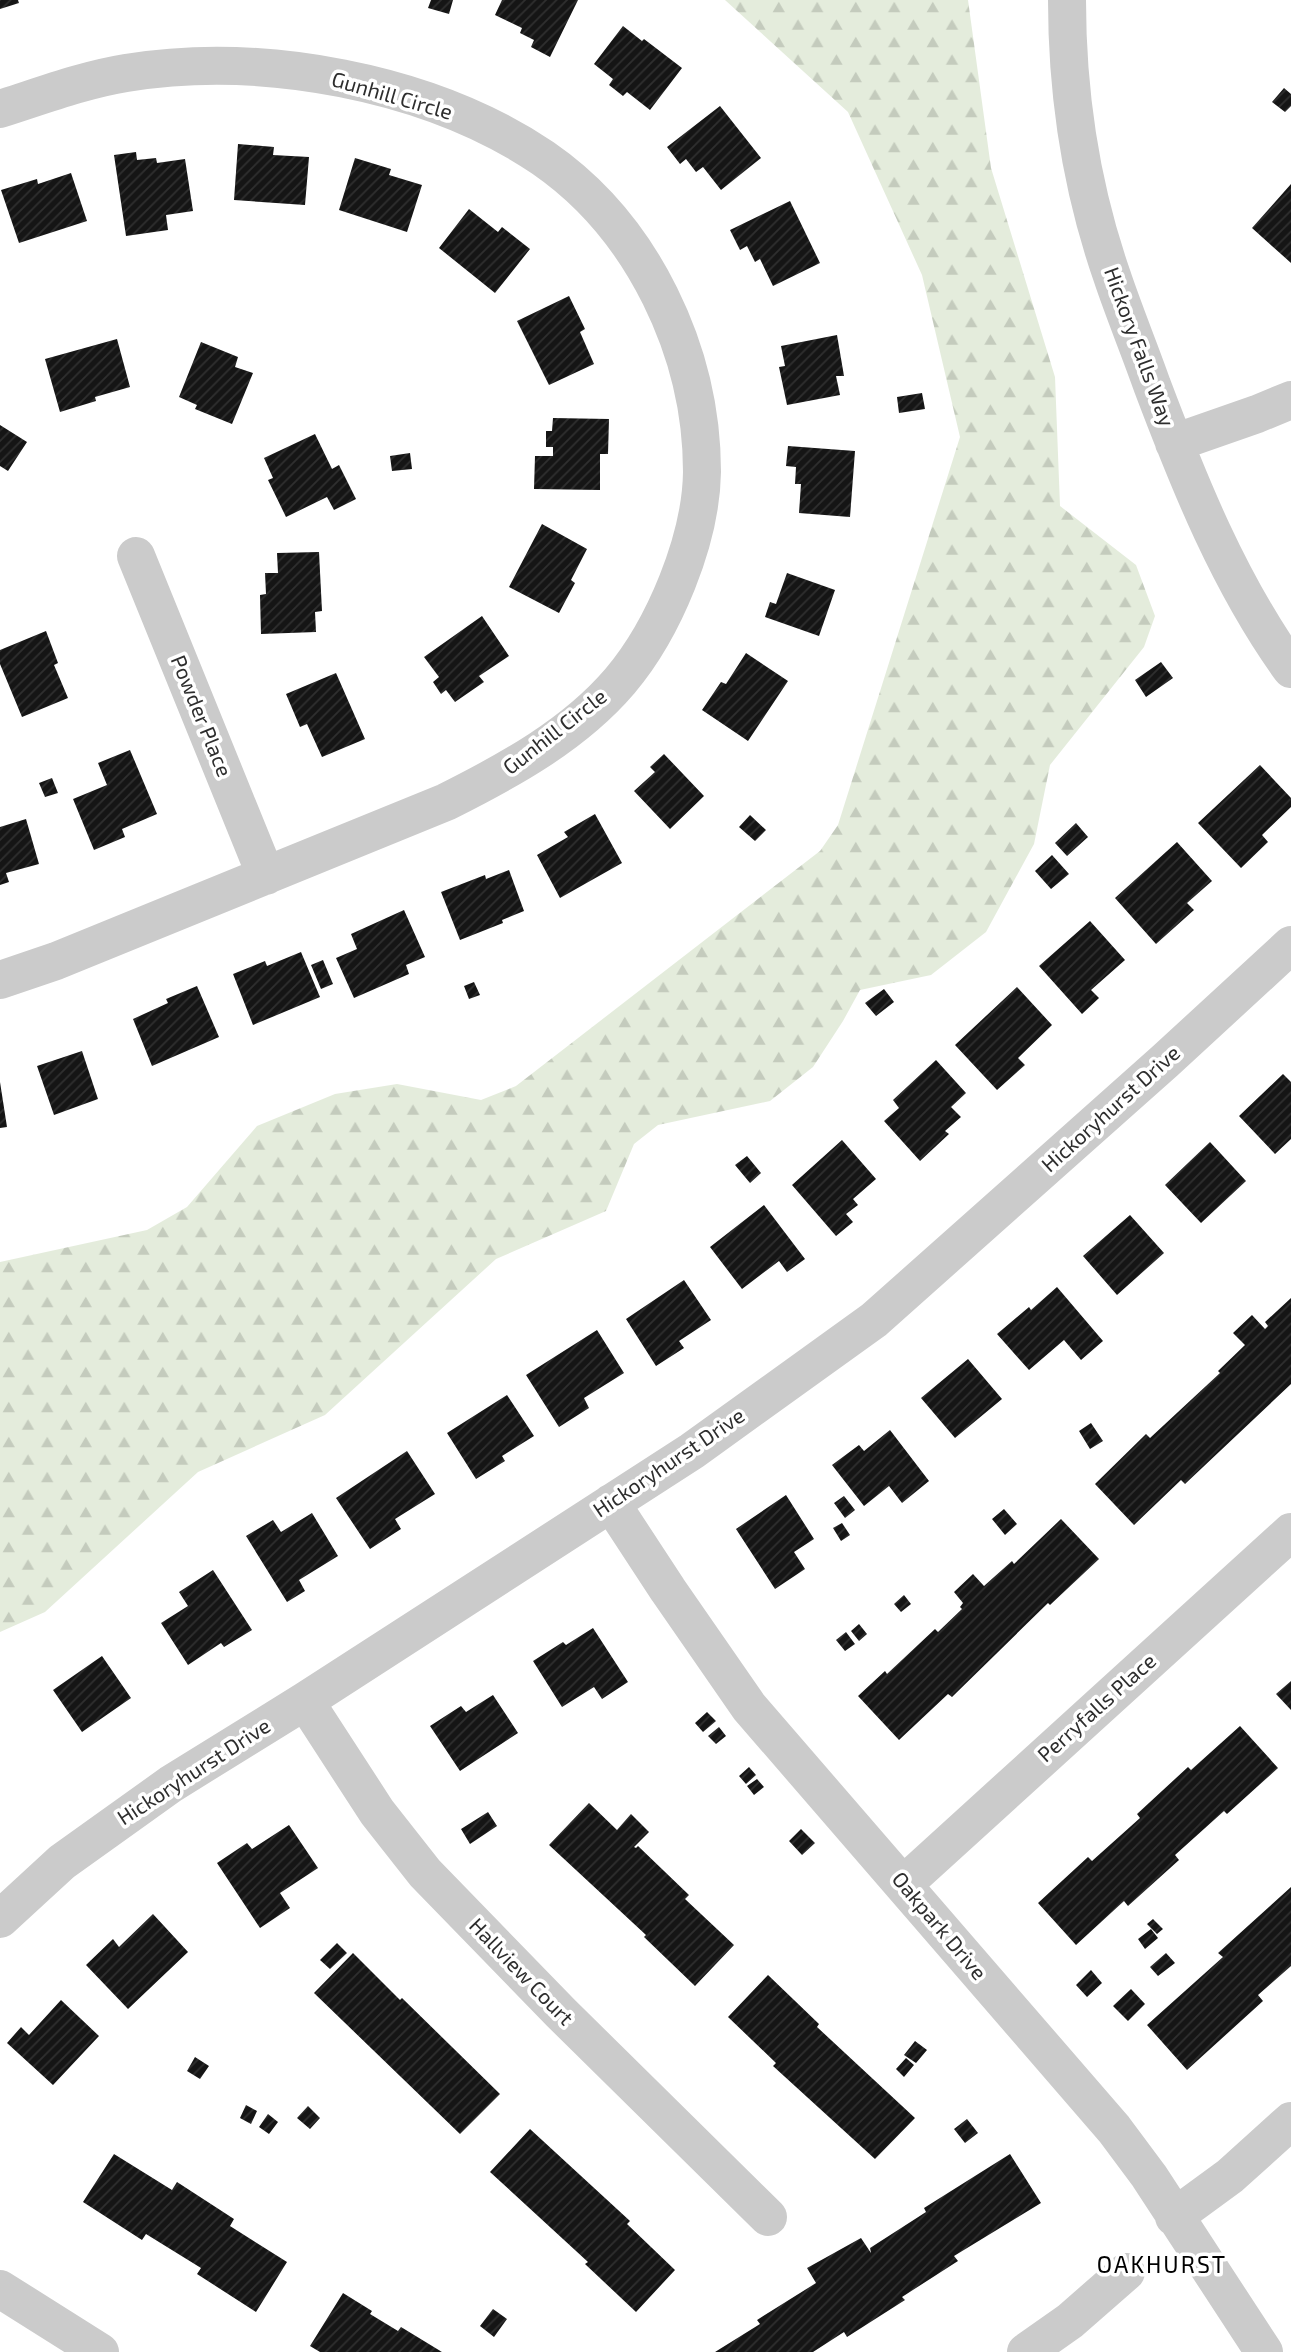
<svg xmlns="http://www.w3.org/2000/svg" width="1291" height="2352" viewBox="0 0 1291 2352" font-family="'Exo 2',sans-serif">
<style>
.forest{fill:url(#forest-firs)}
.building{fill:url(#building-hatch)}
.lines{fill:none;stroke-linecap:round;stroke-linejoin:round}
.minor{stroke:#cbcbcb;stroke-width:38}
.labels{text-anchor:middle;stroke-width:7;stroke-linejoin:round;paint-order:stroke}
.street-label{font-size:21px;fill:#2e2e2e;stroke:#fff}
.neighbourhood-label{font-size:23px;letter-spacing:2px;fill:#000;stroke:#fff}
</style>
<defs>
<pattern id="forest-firs" width="22" height="20" patternUnits="userSpaceOnUse" patternTransform="scale(1.75)"><rect width="22" height="20" fill="#e4ecdc"/><path d="M5 1l3.5 6h-7zM16 11l3.5 6h-7z" fill="#c4cbbd"/></pattern>
<pattern id="building-hatch" width="6" height="6" patternUnits="userSpaceOnUse" patternTransform="scale(1.75)"><rect width="6" height="6" fill="#151515"/><path d="M-1 1l2-2M0 6l6-6M5 7l2-2" fill="none" stroke="#2f2f2f"/></pattern>
</defs>
<rect width="100%" height="100%" fill="#fff"/>
<path class="forest" d="M 725,0 L 968,0 L 991,168 L 1055,377 L 1060,506 L 1136,565 L 1155,616 L 1144,647 L 1050,765 L 1034,844 L 986,932 L 931,975 L 860,990 L 843,1021 L 813,1067 L 770,1101 L 658,1125 L 634,1144 L 606,1211 L 496,1259 L 325,1415 L 198,1472 L 45,1612 L 0,1632 L 0,1262 L 147,1230 L 187,1207 L 257,1126 L 335,1094 L 397,1084 L 481,1100 L 516,1086 L 820,851 L 838,825 L 960,437 L 922,275 L 848,112 Z"/>
<path class="building" d="M 0,0 L 18,0 L 19,3 L 0,9 Z
M 431,0 L 453,0 L 449,14 L 428,8 Z
M 502,0 L 578,0 L 550,57 L 531,47 L 534,40 L 520,33 L 522,28 L 495,15 Z
M 623,26 L 642,41 L 644,39 L 682,68 L 650,110 L 627,92 L 623,96 L 609,85 L 613,79 L 594,64 Z
M 1284,88 L 1291,94 L 1291,106 L 1285,112 L 1272,102 Z
M 720,106 L 761,158 L 721,190 L 703,167 L 696,172 L 686,159 L 680,164 L 667,147 Z
M 238,144 L 274,147 L 273,155 L 309,157 L 305,205 L 234,200 Z
M 136,152 L 137,160 L 156,158 L 157,163 L 185,159 L 193,211 L 166,215 L 168,230 L 126,236 L 114,155 Z
M 355,158 L 391,169 L 389,175 L 422,185 L 407,232 L 339,210 Z
M 71,173 L 87,221 L 19,243 L 1,190 L 37,179 L 38,184 Z
M 1291,184 L 1291,263 L 1252,228 Z
M 790,201 L 820,263 L 773,286 L 760,259 L 755,262 L 747,246 L 740,250 L 730,230 Z
M 469,209 L 498,232 L 502,227 L 530,249 L 495,293 L 439,248 Z
M 569,296 L 585,329 L 580,332 L 594,364 L 549,385 L 517,321 Z
M 837,335 L 844,376 L 836,376 L 840,395 L 787,405 L 779,367 L 785,366 L 781,346 Z
M 117,339 L 130,387 L 95,397 L 96,401 L 60,412 L 45,359 Z
M 201,342 L 238,357 L 235,367 L 253,373 L 232,424 L 195,409 L 197,405 L 179,397 Z
M 922,393 L 925,409 L 899,413 L 897,397 Z
M 553,418 L 609,419 L 608,454 L 600,454 L 600,490 L 534,489 L 535,456 L 553,456 L 553,447 L 546,447 L 546,431 L 552,431 Z
M 0,425 L 27,442 L 8,471 L 0,466 Z
M 315,434 L 332,469 L 339,465 L 356,499 L 334,510 L 327,497 L 286,517 L 268,480 L 273,478 L 264,458 Z
M 788,446 L 855,451 L 850,517 L 799,513 L 801,484 L 795,484 L 796,467 L 786,466 Z
M 410,453 L 412,469 L 392,471 L 390,456 Z
M 542,524 L 587,549 L 571,580 L 575,583 L 559,613 L 509,587 Z
M 319,552 L 322,611 L 315,612 L 316,632 L 261,634 L 260,595 L 266,594 L 265,573 L 278,573 L 277,553 Z
M 787,573 L 835,590 L 819,636 L 765,617 L 770,602 L 776,604 Z
M 482,616 L 509,656 L 479,676 L 484,682 L 455,702 L 446,690 L 441,694 L 433,682 L 439,677 L 424,657 Z
M 46,631 L 58,663 L 54,665 L 68,698 L 22,717 L 0,664 L 0,650 Z
M 746,653 L 788,681 L 748,741 L 702,710 L 721,682 L 726,684 Z
M 1161,662 L 1173,678 L 1146,697 L 1135,680 Z
M 336,673 L 365,739 L 322,757 L 307,724 L 300,727 L 286,694 Z
M 130,750 L 157,814 L 122,829 L 125,837 L 94,850 L 73,799 L 107,785 L 98,763 Z
M 664,754 L 704,796 L 670,829 L 634,791 L 655,772 L 650,767 Z
M 1260,765 L 1291,798 L 1291,807 L 1262,835 L 1268,842 L 1241,868 L 1198,823 Z
M 52,778 L 58,793 L 45,797 L 39,783 Z
M 595,814 L 622,863 L 560,898 L 537,855 L 568,837 L 564,832 Z
M 750,815 L 766,830 L 755,841 L 739,827 Z
M 26,819 L 39,864 L 6,873 L 9,882 L 0,885 L 0,827 Z
M 1076,823 L 1088,837 L 1067,856 L 1055,843 Z
M 1177,842 L 1212,881 L 1187,903 L 1194,910 L 1156,944 L 1115,898 Z
M 1052,855 L 1069,874 L 1051,889 L 1035,871 Z
M 509,870 L 524,911 L 502,920 L 503,923 L 460,940 L 441,892 L 485,875 L 486,879 Z
M 404,910 L 425,957 L 406,965 L 409,974 L 354,998 L 336,958 L 357,949 L 351,934 Z
M 1090,921 L 1125,960 L 1091,990 L 1099,998 L 1082,1014 L 1039,966 Z
M 301,952 L 320,997 L 253,1025 L 233,974 L 265,961 L 267,966 Z
M 323,960 L 333,984 L 321,989 L 311,965 Z
M 474,982 L 480,995 L 469,999 L 464,986 Z
M 197,986 L 219,1037 L 152,1066 L 133,1019 L 168,1003 L 166,999 Z
M 1017,987 L 1052,1025 L 1018,1058 L 1025,1065 L 997,1090 L 955,1045 Z
M 884,989 L 894,1002 L 876,1016 L 865,1003 Z
M 82,1051 L 98,1099 L 54,1115 L 37,1066 Z
M 936,1060 L 966,1093 L 951,1107 L 961,1117 L 945,1131 L 949,1134 L 920,1161 L 884,1121 L 899,1108 L 893,1100 Z
M 1283,1074 L 1291,1082 L 1291,1139 L 1275,1154 L 1239,1116 Z
M 0,1082 L 7,1127 L 0,1128 Z
M 842,1140 L 876,1179 L 853,1199 L 858,1205 L 846,1214 L 853,1222 L 836,1236 L 792,1185 Z
M 1210,1142 L 1246,1181 L 1201,1223 L 1165,1185 Z
M 747,1156 L 761,1173 L 750,1183 L 735,1165 Z
M 764,1205 L 805,1259 L 787,1272 L 779,1261 L 742,1289 L 710,1247 Z
M 1130,1215 L 1164,1253 L 1117,1295 L 1083,1256 Z
M 684,1280 L 711,1320 L 679,1341 L 684,1348 L 656,1366 L 626,1319 Z
M 1057,1287 L 1103,1341 L 1081,1360 L 1064,1340 L 1029,1370 L 997,1334 L 1029,1307 L 1031,1310 Z
M 1291,1298 L 1291,1384 L 1185,1484 L 1181,1480 L 1134,1525 L 1095,1484 L 1146,1434 L 1150,1438 L 1220,1373 L 1218,1371 L 1245,1345 L 1233,1333 L 1252,1315 L 1265,1329 L 1268,1326 L 1265,1322 Z
M 597,1330 L 624,1373 L 584,1398 L 589,1408 L 559,1427 L 526,1375 Z
M 968,1359 L 1002,1399 L 955,1438 L 921,1398 Z
M 507,1395 L 534,1436 L 502,1456 L 505,1461 L 476,1479 L 447,1433 Z
M 1091,1423 L 1103,1441 L 1090,1449 L 1079,1431 Z
M 890,1430 L 929,1481 L 902,1503 L 889,1486 L 864,1506 L 832,1465 L 859,1445 L 864,1451 Z
M 407,1451 L 435,1494 L 395,1519 L 401,1529 L 370,1549 L 336,1498 Z
M 786,1495 L 814,1539 L 794,1552 L 805,1569 L 775,1589 L 736,1529 Z
M 844,1496 L 855,1510 L 845,1518 L 834,1503 Z
M 1004,1509 L 1017,1524 L 1005,1535 L 992,1519 Z
M 312,1513 L 338,1556 L 299,1580 L 305,1591 L 287,1602 L 246,1536 L 273,1520 L 281,1532 Z
M 1061,1519 L 1099,1559 L 1050,1605 L 1048,1603 L 952,1697 L 948,1694 L 899,1740 L 858,1696 L 885,1671 L 887,1674 L 935,1629 L 938,1632 L 962,1609 L 960,1607 L 963,1603 L 954,1592 L 973,1574 L 984,1586 L 1012,1561 L 1014,1564 Z
M 842,1523 L 850,1535 L 841,1541 L 833,1528 Z
M 213,1570 L 252,1630 L 224,1647 L 221,1643 L 188,1665 L 161,1623 L 188,1606 L 179,1592 Z
M 904,1595 L 911,1604 L 901,1612 L 894,1604 Z
M 859,1624 L 867,1634 L 859,1641 L 851,1631 Z
M 593,1628 L 628,1682 L 602,1699 L 594,1687 L 562,1707 L 533,1661 L 563,1642 L 566,1645 Z
M 846,1632 L 855,1644 L 845,1651 L 836,1640 Z
M 102,1656 L 131,1698 L 82,1732 L 53,1690 Z
M 1291,1681 L 1291,1710 L 1276,1694 Z
M 493,1695 L 518,1733 L 460,1771 L 430,1726 L 461,1706 L 466,1712 Z
M 707,1712 L 716,1721 L 703,1732 L 695,1723 Z
M 1240,1726 L 1278,1768 L 1227,1814 L 1224,1811 L 1175,1855 L 1179,1860 L 1128,1906 L 1124,1901 L 1076,1945 L 1038,1903 L 1088,1857 L 1092,1861 L 1140,1818 L 1137,1814 L 1188,1767 L 1191,1770 Z
M 719,1727 L 726,1736 L 716,1744 L 708,1736 Z
M 749,1767 L 756,1775 L 746,1784 L 739,1776 Z
M 757,1779 L 764,1787 L 754,1795 L 747,1786 Z
M 589,1803 L 617,1830 L 631,1814 L 649,1832 L 634,1847 L 636,1848 L 638,1846 L 689,1895 L 685,1899 L 734,1945 L 695,1986 L 644,1937 L 646,1935 L 549,1845 Z
M 488,1812 L 497,1826 L 470,1844 L 461,1829 Z
M 289,1825 L 318,1868 L 280,1893 L 290,1908 L 260,1928 L 217,1863 L 247,1843 L 252,1849 Z
M 801,1829 L 815,1843 L 802,1855 L 789,1841 Z
M 1291,1887 L 1291,1966 L 1258,1995 L 1263,2001 L 1187,2070 L 1147,2025 L 1223,1957 L 1218,1953 Z
M 153,1914 L 188,1952 L 128,2009 L 86,1965 L 113,1939 L 119,1947 Z
M 1153,1919 L 1163,1929 L 1157,1934 L 1147,1924 Z
M 1151,1929 L 1158,1938 L 1145,1949 L 1138,1939 Z
M 337,1943 L 347,1953 L 330,1969 L 320,1960 Z
M 353,1953 L 400,2000 L 402,1998 L 500,2094 L 460,2134 L 314,1993 Z
M 1166,1953 L 1175,1963 L 1158,1976 L 1150,1967 Z
M 1091,1970 L 1102,1983 L 1087,1997 L 1076,1985 Z
M 768,1975 L 819,2024 L 817,2027 L 915,2118 L 875,2159 L 773,2066 L 776,2063 L 728,2017 Z
M 1131,1989 L 1145,2004 L 1128,2021 L 1113,2006 Z
M 61,2000 L 99,2036 L 53,2085 L 7,2043 L 21,2027 L 29,2035 Z
M 915,2041 L 927,2050 L 916,2063 L 904,2055 Z
M 195,2057 L 209,2066 L 200,2079 L 187,2071 Z
M 906,2058 L 914,2065 L 904,2077 L 896,2069 Z
M 246,2105 L 257,2111 L 251,2124 L 240,2118 Z
M 308,2106 L 320,2118 L 310,2129 L 297,2118 Z
M 268,2114 L 278,2122 L 269,2134 L 259,2127 Z
M 967,2119 L 978,2133 L 965,2143 L 954,2129 Z
M 530,2129 L 630,2221 L 627,2224 L 675,2270 L 636,2312 L 585,2264 L 588,2262 L 490,2172 Z
M 114,2154 L 172,2190 L 177,2182 L 234,2219 L 230,2226 L 287,2262 L 256,2312 L 197,2274 L 201,2268 L 146,2234 L 142,2240 L 83,2202 Z
M 1010,2154 L 1041,2203 L 954,2256 L 958,2261 L 902,2297 L 905,2300 L 847,2337 L 844,2332 L 813,2352 L 715,2352 L 760,2324 L 757,2320 L 816,2283 L 807,2268 L 861,2238 L 871,2253 L 870,2248 L 926,2212 L 924,2208 Z
M 343,2293 L 372,2311 L 370,2314 L 398,2331 L 401,2327 L 442,2352 L 320,2352 L 310,2346 Z
M 493,2309 L 507,2319 L 494,2337 L 480,2326 Z"/>
<g class="lines">
<path class="minor" d="M 1067,0 C 1067,94 1081,187 1112,276 C 1124,312 1139,348 1152,385 C 1189,483 1229,583 1291,669
M 0,109 C 41,96 83,80 126,73 C 261,51 429,81 543,158 C 643,227 702,352 702,472 C 701,540 664,629 620,681 C 574,735 508,771 446,802 L 56,961 L 0,980
M 1174,443 L 1257,414 L 1291,400
M 136,556 L 266,876
M 611,1503 L 668,1590 L 749,1707 L 1114,2129 L 1149,2176 L 1264,2352
M 305,1701 L 377,1812 L 425,1873 L 561,2013 L 768,2217
M 904,1884 L 1291,1532
M 0,1919 L 62,1862 L 171,1784 L 305,1701 L 692,1451 L 874,1320 L 1165,1061 L 1291,945
M 1174,2217 L 1230,2176 L 1291,2121
M 0,2289 L 100,2352
M 1026,2352 L 1070,2321 L 1126,2272"/>
</g>
<g class="labels">
<g class="street-label">
<text transform="translate(392 96) rotate(16)" y="7">Gunhill Circle</text>
<text transform="translate(1139 347) rotate(70)" y="7">Hickory Falls Way</text>
<text transform="translate(201 716) rotate(68)" y="7">Powder Place</text>
<text transform="translate(555 732) rotate(-38)" y="7">Gunhill Circle</text>
<text transform="translate(1111 1109) rotate(-42)" y="7">Hickoryhurst Drive</text>
<text transform="translate(669 1463) rotate(-34)" y="7">Hickoryhurst Drive</text>
<text transform="translate(1097 1708) rotate(-42)" y="7">Perryfalls Place</text>
<text transform="translate(194 1772) rotate(-33)" y="7">Hickoryhurst Drive</text>
<text transform="translate(939 1926) rotate(50)" y="7">Oakpark Drive</text>
<text transform="translate(521 1972) rotate(46)" y="7">Hallview Court</text>
</g>
<g class="neighbourhood-label">
<text x="1162" y="2273">OAKHURST</text>
</g>
</g>
</svg>
